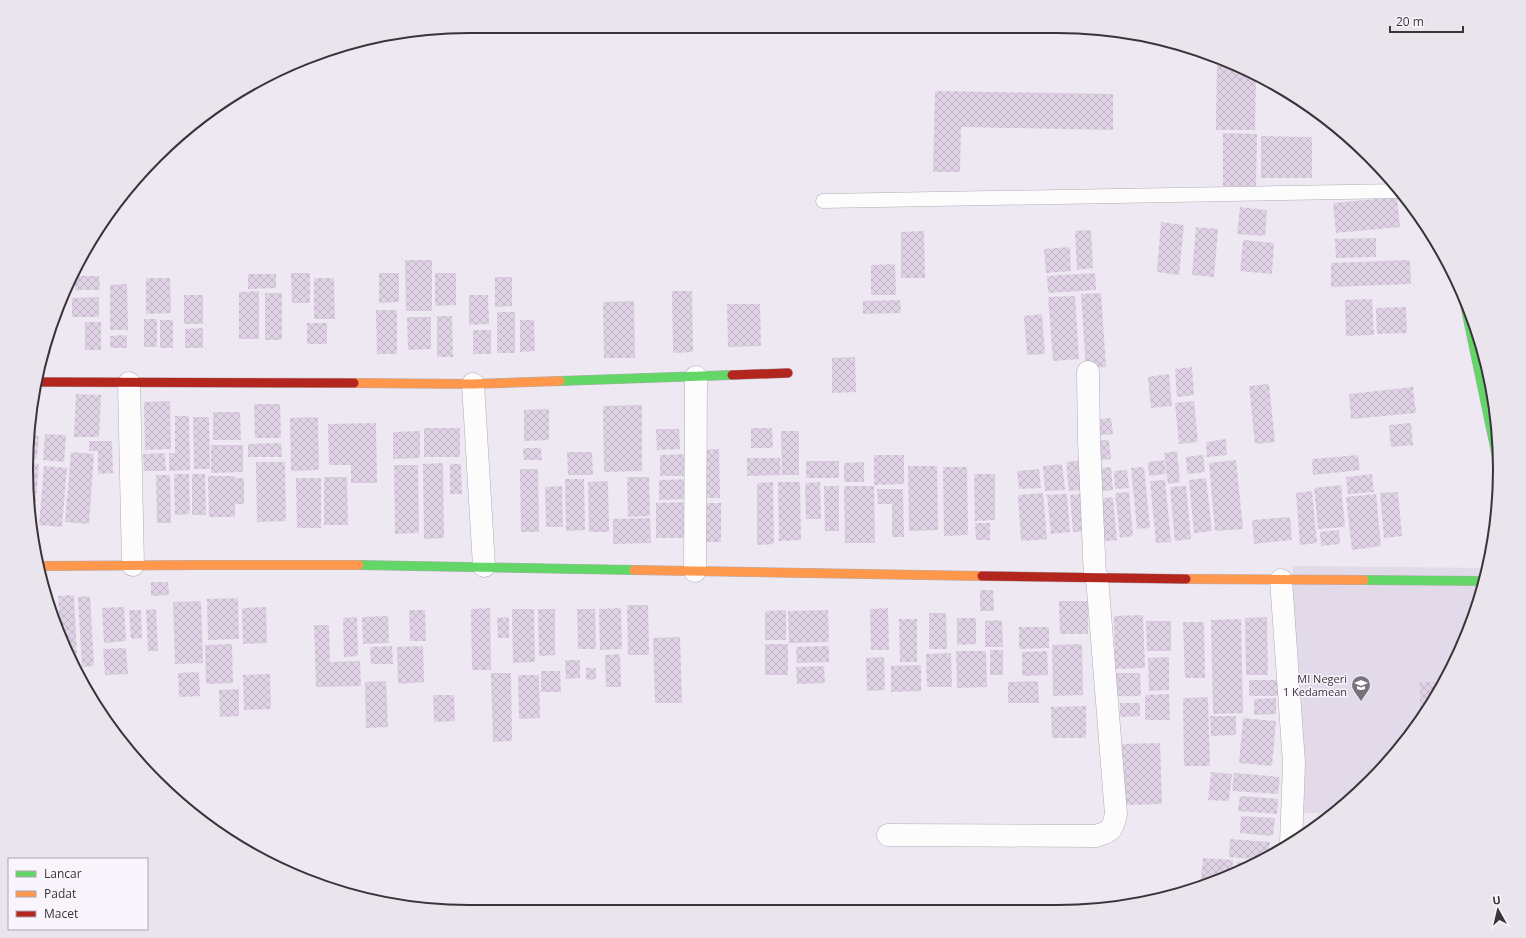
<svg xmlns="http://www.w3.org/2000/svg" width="1526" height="938" viewBox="0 0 1526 938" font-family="'Open Sans',sans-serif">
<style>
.education{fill:#e2d9e9}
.building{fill:url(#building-cross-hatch)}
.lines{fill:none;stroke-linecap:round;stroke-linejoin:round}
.lane-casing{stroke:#b2adb4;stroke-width:15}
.street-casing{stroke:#b2adb4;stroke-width:23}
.fast-casing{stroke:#b2adb4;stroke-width:10}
.slow-casing{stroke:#b2adb4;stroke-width:10}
.jam-casing{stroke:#b2adb4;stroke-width:10}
.lane{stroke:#fcfcfd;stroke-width:14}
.street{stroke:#fcfcfd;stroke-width:22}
.fast{stroke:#63d668;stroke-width:9}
.slow{stroke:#ff974d;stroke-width:9}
.jam{stroke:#b3261e;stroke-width:9}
.labels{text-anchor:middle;stroke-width:3;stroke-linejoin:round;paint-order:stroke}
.poi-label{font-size:11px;fill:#38343a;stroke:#faf4fd;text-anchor:end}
.rim{fill:none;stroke:#38343a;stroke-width:2}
</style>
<defs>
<pattern id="building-cross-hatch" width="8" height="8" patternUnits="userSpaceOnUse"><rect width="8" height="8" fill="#dfd2e5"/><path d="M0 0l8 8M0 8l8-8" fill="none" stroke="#c0b5c5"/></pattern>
</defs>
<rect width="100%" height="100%" fill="#eee8f2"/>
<path class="education" d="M 1293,566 L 1488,568 L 1485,583 L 1454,665 L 1409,738 L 1349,802 L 1334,813 L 1288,813 Z"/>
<path class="building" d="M 1217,57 L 1226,60 L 1256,77 L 1255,130 L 1216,130 Z
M 935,91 L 1113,94 L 1113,130 L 961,127 L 960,172 L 933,172 Z
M 1223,133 L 1257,134 L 1256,187 L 1223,186 Z
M 1261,136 L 1312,137 L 1312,178 L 1261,178 Z
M 1397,197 L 1400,227 L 1336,233 L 1333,203 Z
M 1240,207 L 1267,210 L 1265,236 L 1237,234 Z
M 1161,222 L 1184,225 L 1179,275 L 1157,272 Z
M 1196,227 L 1218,229 L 1214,277 L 1192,275 Z
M 1091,230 L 1093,268 L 1077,270 L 1075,231 Z
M 924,231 L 925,278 L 901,278 L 901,232 Z
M 1376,238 L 1376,257 L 1336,258 L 1335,239 Z
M 1243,240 L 1274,243 L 1272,274 L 1240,271 Z
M 1070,247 L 1071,271 L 1046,273 L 1044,249 Z
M 405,260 L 432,260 L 432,311 L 406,311 Z
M 1410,260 L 1411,284 L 1331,287 L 1331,263 Z
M 895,264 L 896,295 L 871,295 L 871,265 Z
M 291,273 L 310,273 L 310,303 L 292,303 Z
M 379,273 L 399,273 L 399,302 L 379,303 Z
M 435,273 L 456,273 L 456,305 L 435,306 Z
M 1095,273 L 1096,290 L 1048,293 L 1047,276 Z
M 248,274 L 276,274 L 276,288 L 248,289 Z
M 75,276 L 99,276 L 100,290 L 75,290 Z
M 495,277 L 512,277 L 512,306 L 495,307 Z
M 146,278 L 170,278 L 171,313 L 146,314 Z
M 314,278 L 334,278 L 335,319 L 314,319 Z
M 127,284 L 128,330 L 110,330 L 110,285 Z
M 259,291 L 259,339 L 239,339 L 239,292 Z
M 672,291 L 692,291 L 693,352 L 673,353 Z
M 265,293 L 282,293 L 282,340 L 265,340 Z
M 1101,293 L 1106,367 L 1086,369 L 1081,294 Z
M 184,295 L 203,295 L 203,324 L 184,324 Z
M 469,295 L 488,295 L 489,324 L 469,325 Z
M 1075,296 L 1079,359 L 1053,361 L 1048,297 Z
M 99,297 L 99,317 L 72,317 L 72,298 Z
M 1372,299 L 1374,335 L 1346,336 L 1345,300 Z
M 900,300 L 901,313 L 863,314 L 863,301 Z
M 634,301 L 635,358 L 604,358 L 603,302 Z
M 727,304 L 760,304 L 761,346 L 728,347 Z
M 1406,307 L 1407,333 L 1377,334 L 1376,308 Z
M 376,310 L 397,310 L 397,354 L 377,354 Z
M 497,312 L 515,312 L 515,353 L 497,353 Z
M 1042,314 L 1045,354 L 1027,355 L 1024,316 Z
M 437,316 L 452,316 L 453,357 L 437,357 Z
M 407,317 L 431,317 L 431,349 L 408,350 Z
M 144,319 L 157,319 L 157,347 L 144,347 Z
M 160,320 L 173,320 L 173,348 L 160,348 Z
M 520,320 L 534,320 L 535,351 L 520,352 Z
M 85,322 L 101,322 L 101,350 L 85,350 Z
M 307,323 L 327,323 L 327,344 L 307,344 Z
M 50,325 L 51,354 L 43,354 L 49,327 Z
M 203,328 L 203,348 L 185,348 L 185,329 Z
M 473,330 L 491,330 L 491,354 L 473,354 Z
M 127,335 L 127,348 L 110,348 L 110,336 Z
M 855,357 L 856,392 L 832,393 L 832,358 Z
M 1192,367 L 1194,395 L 1177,397 L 1175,369 Z
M 1169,374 L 1172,406 L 1151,408 L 1148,377 Z
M 1269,384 L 1275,442 L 1255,444 L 1249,386 Z
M 1413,387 L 1416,413 L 1351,419 L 1349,394 Z
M 76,394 L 101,395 L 99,437 L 74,437 Z
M 170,401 L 171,449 L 145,450 L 144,402 Z
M 1194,401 L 1198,442 L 1179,444 L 1175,403 Z
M 254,404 L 280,404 L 281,438 L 255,438 Z
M 642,405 L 642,471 L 604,472 L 603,406 Z
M 549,409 L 549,440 L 524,441 L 524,410 Z
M 213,412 L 240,412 L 241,440 L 213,440 Z
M 175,416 L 189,416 L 190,470 L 169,471 L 169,453 L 175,453 Z
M 193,417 L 209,417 L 210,469 L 194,469 Z
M 318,417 L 319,470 L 291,471 L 290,418 Z
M 1111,418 L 1113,434 L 1092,436 L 1091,420 Z
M 376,423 L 377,483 L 351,483 L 351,465 L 329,465 L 328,424 Z
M 1411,423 L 1413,445 L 1391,447 L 1389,425 Z
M 424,428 L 460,428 L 460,457 L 424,457 Z
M 751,428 L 772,428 L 773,448 L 751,448 Z
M 656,429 L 679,429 L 680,449 L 657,450 Z
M 420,431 L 420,458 L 393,459 L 393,432 Z
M 781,431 L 799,431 L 799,475 L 782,475 Z
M 45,434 L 66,435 L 64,462 L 43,460 Z
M 28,435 L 39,436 L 37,459 L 27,458 Z
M 1226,439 L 1227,455 L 1207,457 L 1206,442 Z
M 1109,440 L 1111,459 L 1096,461 L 1094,441 Z
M 89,441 L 112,441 L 113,473 L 98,474 L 98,451 L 89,451 Z
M 281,443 L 282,457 L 248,457 L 248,444 Z
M 211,445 L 243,445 L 243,472 L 211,473 Z
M 523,448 L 541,448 L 542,460 L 524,460 Z
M 719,449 L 720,498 L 696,498 L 696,450 Z
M 1177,451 L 1180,482 L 1168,484 L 1164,453 Z
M 71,452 L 94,454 L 89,524 L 65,522 Z
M 567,452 L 592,452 L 593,475 L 568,475 Z
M 165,453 L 166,471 L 144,471 L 143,454 Z
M 694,454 L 694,476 L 660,476 L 660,455 Z
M 874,455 L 904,455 L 904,484 L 874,485 Z
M 1203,455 L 1205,472 L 1187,474 L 1186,457 Z
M 1358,455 L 1360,470 L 1313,475 L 1312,459 Z
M 747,458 L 780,458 L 781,475 L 747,476 Z
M 1086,460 L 1088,489 L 1069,491 L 1066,462 Z
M 1164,460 L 1166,474 L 1149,476 L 1148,462 Z
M 1236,460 L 1243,529 L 1215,531 L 1209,463 Z
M 806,461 L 839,461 L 839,478 L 806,478 Z
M 256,462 L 285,462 L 286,521 L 257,522 Z
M 864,462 L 864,482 L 844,482 L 844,463 Z
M 26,463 L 39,464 L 34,523 L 30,522 Z
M 443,463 L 444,538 L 424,539 L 423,464 Z
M 450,464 L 461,464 L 462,494 L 450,494 Z
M 1062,464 L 1065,490 L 1045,491 L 1043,466 Z
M 394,465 L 418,465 L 419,533 L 395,534 Z
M 44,466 L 67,468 L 62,527 L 39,525 Z
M 908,466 L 937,466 L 938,530 L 909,531 Z
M 943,467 L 967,467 L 968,535 L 944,536 Z
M 1111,467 L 1113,490 L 1095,492 L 1093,469 Z
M 1144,467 L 1150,528 L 1137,529 L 1131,468 Z
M 520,469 L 538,469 L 539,532 L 521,532 Z
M 1039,469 L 1041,488 L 1019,489 L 1017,471 Z
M 1127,470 L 1129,488 L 1115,489 L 1114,471 Z
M 174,474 L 189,474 L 190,514 L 175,515 Z
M 192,474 L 205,474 L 206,515 L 192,515 Z
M 974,474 L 995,474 L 995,520 L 975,521 Z
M 1372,474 L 1374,492 L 1348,494 L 1346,477 Z
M 156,475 L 170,475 L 171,523 L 157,523 Z
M 208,476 L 235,476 L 235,478 L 244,478 L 244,504 L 235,504 L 235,517 L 209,517 Z
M 324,477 L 347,477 L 348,525 L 324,525 Z
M 627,477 L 649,477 L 650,516 L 628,517 Z
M 296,478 L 321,478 L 321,528 L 297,528 Z
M 1206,478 L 1212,531 L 1194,533 L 1189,480 Z
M 565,479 L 584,479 L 585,530 L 566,531 Z
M 694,479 L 694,499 L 659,500 L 659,480 Z
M 1165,480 L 1171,542 L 1156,543 L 1150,481 Z
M 608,481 L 609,532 L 589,532 L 588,482 Z
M 773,482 L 774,544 L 757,545 L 757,483 Z
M 778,482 L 800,482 L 801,540 L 779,541 Z
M 820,482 L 821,519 L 806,519 L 805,483 Z
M 1341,485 L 1345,527 L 1318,529 L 1314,488 Z
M 562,486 L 563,527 L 546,527 L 545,487 Z
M 824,486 L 839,486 L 839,531 L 825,531 Z
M 844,486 L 874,486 L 875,543 L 845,543 Z
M 1186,486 L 1191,539 L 1175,541 L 1170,487 Z
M 877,489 L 903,489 L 904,537 L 892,537 L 892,504 L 878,504 Z
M 1312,491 L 1317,543 L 1300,545 L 1296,493 Z
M 1129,492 L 1133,536 L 1120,538 L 1115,493 Z
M 1398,492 L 1402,536 L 1384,538 L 1380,493 Z
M 1043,493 L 1047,539 L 1021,541 L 1018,495 Z
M 1088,493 L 1091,531 L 1073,532 L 1070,495 Z
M 1067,494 L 1070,532 L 1051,534 L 1047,495 Z
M 1376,494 L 1381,546 L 1352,550 L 1346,497 Z
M 1113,497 L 1117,540 L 1097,542 L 1093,499 Z
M 686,502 L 686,538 L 656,538 L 656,503 Z
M 698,503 L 721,503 L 721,542 L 699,542 Z
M 1290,517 L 1292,540 L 1254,544 L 1252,520 Z
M 650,518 L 651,543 L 613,544 L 613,519 Z
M 975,523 L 990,523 L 990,540 L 976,540 Z
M 1339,530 L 1340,544 L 1321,546 L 1320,532 Z
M 151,582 L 168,582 L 169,595 L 151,596 Z
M 980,590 L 993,590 L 994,611 L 980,611 Z
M 74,595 L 77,659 L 73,660 L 60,633 L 58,596 Z
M 90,596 L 94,666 L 82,667 L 78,597 Z
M 238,598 L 239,639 L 208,640 L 207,599 Z
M 47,599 L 53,599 L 55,622 L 49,611 Z
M 201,601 L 203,663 L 175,664 L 173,602 Z
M 1059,601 L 1088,601 L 1088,634 L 1060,634 Z
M 627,605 L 648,605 L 649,655 L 628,655 Z
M 124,607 L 126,641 L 104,643 L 102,608 Z
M 266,607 L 267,643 L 243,644 L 242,608 Z
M 490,608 L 491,670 L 472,670 L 471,609 Z
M 621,608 L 622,649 L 600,650 L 599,609 Z
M 888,608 L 889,650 L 871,650 L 870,609 Z
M 156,609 L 158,651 L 148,651 L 146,610 Z
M 512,609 L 534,609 L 535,662 L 513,663 Z
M 538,609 L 555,609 L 555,655 L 539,656 Z
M 577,609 L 595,609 L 596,649 L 578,649 Z
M 129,610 L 141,610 L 142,638 L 131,639 Z
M 409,610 L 425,610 L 426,641 L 410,641 Z
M 786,610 L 786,640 L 765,640 L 765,611 Z
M 828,610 L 829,642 L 789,643 L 788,611 Z
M 929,613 L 946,613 L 947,649 L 929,649 Z
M 1143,615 L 1145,668 L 1115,669 L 1114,616 Z
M 388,616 L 389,643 L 363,644 L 362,617 Z
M 357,617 L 358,656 L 344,657 L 343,618 Z
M 509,617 L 509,638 L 498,638 L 497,618 Z
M 1267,617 L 1268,675 L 1246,675 L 1245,618 Z
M 957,618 L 976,618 L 976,644 L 957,645 Z
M 899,619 L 917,619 L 917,662 L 900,662 Z
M 1241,619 L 1243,713 L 1213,714 L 1211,620 Z
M 1002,620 L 1003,647 L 985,647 L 985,621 Z
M 1146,621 L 1171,621 L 1171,651 L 1147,651 Z
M 1183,622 L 1204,622 L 1205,678 L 1185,678 Z
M 314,625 L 329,625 L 330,662 L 360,661 L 361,686 L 316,687 Z
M 1019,627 L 1049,627 L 1049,648 L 1019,649 Z
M 680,637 L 682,703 L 655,703 L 653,638 Z
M 232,644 L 233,683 L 206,684 L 205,645 Z
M 765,644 L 788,644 L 788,675 L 765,675 Z
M 1082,644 L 1083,695 L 1053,696 L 1052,645 Z
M 392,646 L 393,664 L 371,664 L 370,647 Z
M 423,646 L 424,682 L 398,684 L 397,647 Z
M 829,646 L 829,662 L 797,663 L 796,647 Z
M 126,648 L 128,674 L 105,675 L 103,649 Z
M 990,650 L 1003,650 L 1003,675 L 990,675 Z
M 956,651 L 986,651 L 987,687 L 957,688 Z
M 1047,651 L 1048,675 L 1022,676 L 1022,652 Z
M 951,653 L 952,687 L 927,687 L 926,654 Z
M 620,654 L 621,687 L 606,687 L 605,655 Z
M 884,657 L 885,690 L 867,691 L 866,658 Z
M 1169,657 L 1169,690 L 1149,691 L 1148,658 Z
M 565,660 L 580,660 L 580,678 L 566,679 Z
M 921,665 L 921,691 L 891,692 L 891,666 Z
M 824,666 L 825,683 L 797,684 L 796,667 Z
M 586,668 L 596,668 L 596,679 L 586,680 Z
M 541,671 L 560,671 L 561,692 L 541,692 Z
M 199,672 L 200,696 L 179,697 L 178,673 Z
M 491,673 L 511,673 L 512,741 L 493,742 Z
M 1112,673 L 1140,673 L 1141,696 L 1113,696 Z
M 270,674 L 271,709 L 244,710 L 243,675 Z
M 518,675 L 539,675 L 540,718 L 519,719 Z
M 1249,680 L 1278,680 L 1278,696 L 1249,696 Z
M 386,681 L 388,727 L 366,728 L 365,682 Z
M 1038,681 L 1039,703 L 1008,703 L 1008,682 Z
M 1420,682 L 1444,682 L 1420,720 Z
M 239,689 L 239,716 L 220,717 L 219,690 Z
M 1169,694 L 1170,720 L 1145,720 L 1145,695 Z
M 433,695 L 454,695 L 455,721 L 434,722 Z
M 1208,697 L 1210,766 L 1184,766 L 1183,698 Z
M 1276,698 L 1276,714 L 1254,715 L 1254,699 Z
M 1120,703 L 1140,703 L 1140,716 L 1120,717 Z
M 1086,706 L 1086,738 L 1052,738 L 1051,707 Z
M 1210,716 L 1236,716 L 1236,735 L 1211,736 Z
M 1243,718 L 1276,721 L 1272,766 L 1239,763 Z
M 1160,743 L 1162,804 L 1124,805 L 1122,744 Z
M 1211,772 L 1232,774 L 1229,801 L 1208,800 Z
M 1234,773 L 1280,777 L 1278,794 L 1232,791 Z
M 1240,796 L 1278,799 L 1277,814 L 1238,811 Z
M 1241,816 L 1275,818 L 1273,836 L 1240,833 Z
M 1230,839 L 1270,842 L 1268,857 L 1263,860 L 1229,857 Z
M 1203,858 L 1233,860 L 1232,874 L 1200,888 Z
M 1237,862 L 1254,864 L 1236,872 Z"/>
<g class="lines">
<g class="lane-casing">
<path id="lane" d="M 823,201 L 1400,191"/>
</g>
<g class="street-casing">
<path id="street" d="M 1088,372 L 1089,441 L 1095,577
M 129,383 L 133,565
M 473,384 L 484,566
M 695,571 L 696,377
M 1281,580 L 1294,763 L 1291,844
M 888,835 L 1096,836 C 1112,831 1112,830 1116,814 L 1097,577"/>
</g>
<g class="fast-casing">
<path id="fast" d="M 1464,300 L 1498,462
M 560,381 L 732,375
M 359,565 L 634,570
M 1364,580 L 1485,581"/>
</g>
<g class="slow-casing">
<path id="slow" d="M 354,383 L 473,384 L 560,381
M 39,566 L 202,565 L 359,565
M 634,570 L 982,576
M 1186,579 L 1364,580"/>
</g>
<g class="jam-casing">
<path id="jam" d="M 732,375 L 788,373
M 37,382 L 354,383
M 982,576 L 1186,579"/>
</g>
<use href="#lane" class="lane"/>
<use href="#street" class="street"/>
<use href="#fast" class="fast"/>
<use href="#slow" class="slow"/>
<use href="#jam" class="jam"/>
</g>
<defs>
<g id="school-pin" transform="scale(1)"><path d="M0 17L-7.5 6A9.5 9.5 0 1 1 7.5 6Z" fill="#78737a" stroke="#faf4fd"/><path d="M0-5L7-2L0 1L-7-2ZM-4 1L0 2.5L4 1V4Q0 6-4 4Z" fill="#fff"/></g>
</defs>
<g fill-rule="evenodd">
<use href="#school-pin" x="1361" y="685"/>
</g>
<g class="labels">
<g class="poi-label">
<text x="1347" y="683">MI Negeri<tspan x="1347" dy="13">1 Kedamean</tspan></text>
</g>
</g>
<path d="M0 0H1526V938H0ZM469 33H1057A436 436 0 0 1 1493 469V469A436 436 0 0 1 1057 905H469A436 436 0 0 1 33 469V469A436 436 0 0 1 469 33Z" fill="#eae5ed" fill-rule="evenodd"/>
<path class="rim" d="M469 33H1057A436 436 0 0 1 1493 469V469A436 436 0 0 1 1057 905H469A436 436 0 0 1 33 469V469A436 436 0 0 1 469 33Z"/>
<rect x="8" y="858" width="140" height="72" fill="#faf4fd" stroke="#aca7af"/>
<rect x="16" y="871" width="20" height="6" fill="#63d668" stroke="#aca7af"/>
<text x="44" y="878" font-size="12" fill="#38343a">Lancar</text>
<rect x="16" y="891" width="20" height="6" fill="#ff974d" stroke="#aca7af"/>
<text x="44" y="898" font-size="12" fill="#38343a">Padat</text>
<rect x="16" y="911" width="20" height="6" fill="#b3261e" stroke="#aca7af"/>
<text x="44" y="918" font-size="12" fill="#38343a">Macet</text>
<g transform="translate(1498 910) rotate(352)" stroke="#faf4fd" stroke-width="3" paint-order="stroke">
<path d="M0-3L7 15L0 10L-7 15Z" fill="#38343a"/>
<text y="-6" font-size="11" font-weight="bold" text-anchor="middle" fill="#38343a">U</text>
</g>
<path d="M1390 26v6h73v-6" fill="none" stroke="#38343a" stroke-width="2"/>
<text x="1396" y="26" font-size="12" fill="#38343a" stroke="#faf4fd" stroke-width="3" paint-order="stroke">20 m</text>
</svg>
